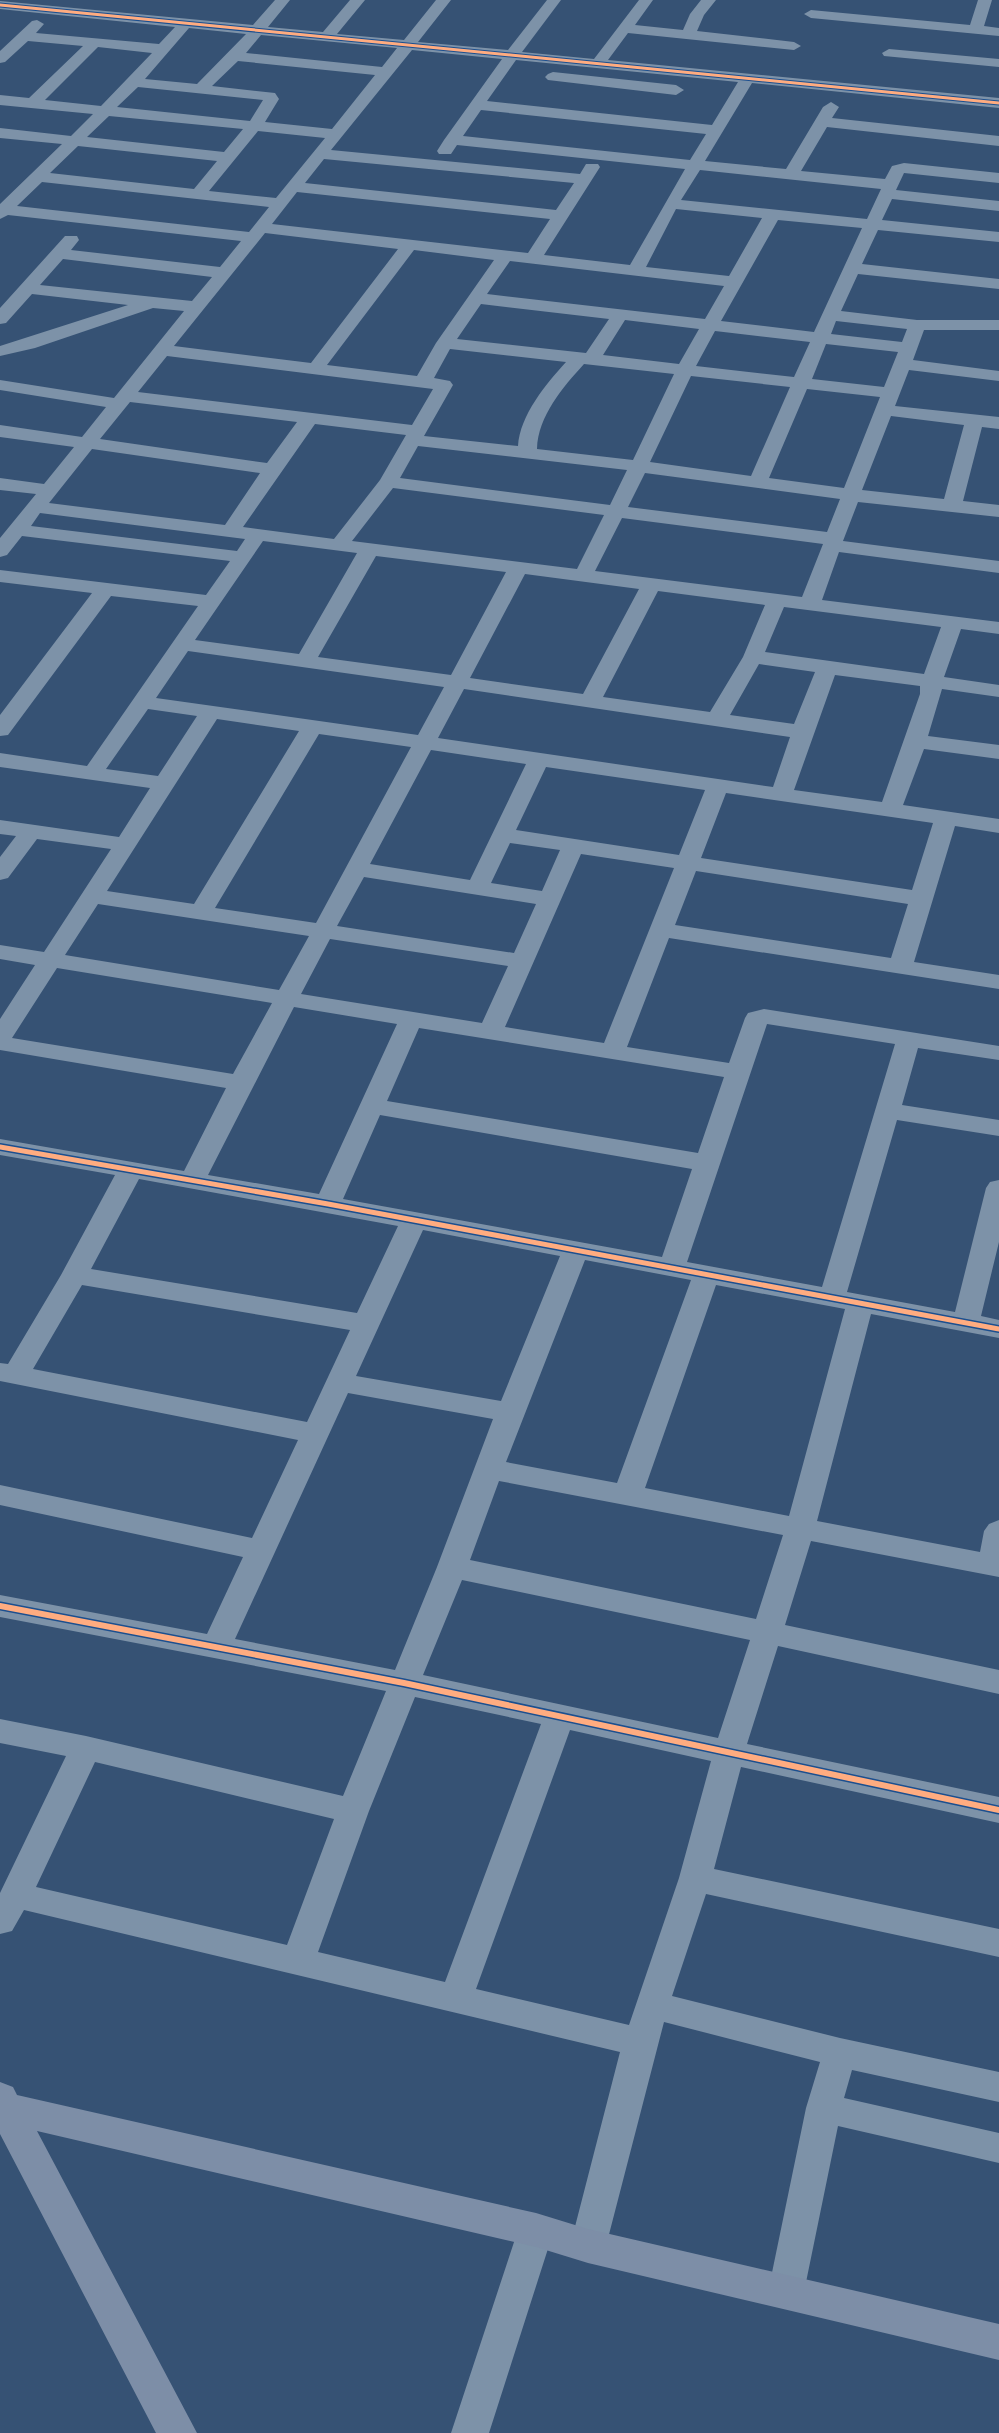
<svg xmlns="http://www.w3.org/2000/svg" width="999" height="2433" viewBox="0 0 999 2433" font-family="'Roboto Condensed',sans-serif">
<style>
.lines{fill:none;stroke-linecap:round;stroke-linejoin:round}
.minor{fill:#7d92a8;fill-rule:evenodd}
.major{fill:#7d8ea7;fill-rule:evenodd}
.cycleway-far2-casing{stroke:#1b4f8f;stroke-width:5}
.cycleway-far1-casing{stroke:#1b4f8f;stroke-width:8}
.cycleway-casing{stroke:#1b4f8f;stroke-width:9}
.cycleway-far2{stroke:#ffac80;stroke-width:3}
.cycleway-far1{stroke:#ffac80;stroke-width:5}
.cycleway{stroke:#ffac80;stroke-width:6}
</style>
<rect width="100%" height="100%" fill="#365274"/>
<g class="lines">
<path class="minor" d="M 275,0 L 290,0 L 268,27 L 323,32 L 350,0 L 365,0 L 337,34 L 404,40 L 436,0 L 451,0 L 418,42 L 508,50 L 547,0 L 561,0 L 522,52 L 594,59 L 639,0 L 653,0 L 635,25 L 683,30 L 690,14 L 701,0 L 716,0 L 704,15 L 697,31 L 794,42 L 801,46 L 794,50 L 628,33 L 608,60 L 999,98 L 999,108 L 752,83 L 705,161 L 786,169 L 823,107 L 831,102 L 839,107 L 832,118 L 999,136 L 999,146 L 827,127 L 801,171 L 885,179 L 892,166 L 904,163 L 999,173 L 999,183 L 904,173 L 896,190 L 999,201 L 999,211 L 892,199 L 882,220 L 999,232 L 999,242 L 878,230 L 862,264 L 999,279 L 999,289 L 858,274 L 841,311 L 917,320 L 999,320 L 999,330 L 924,330 L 913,360 L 999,371 L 999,381 L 909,370 L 895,406 L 999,417 L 999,429 L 982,427 L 963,501 L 999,505 L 999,517 L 858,502 L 843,541 L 999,561 L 999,573 L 839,552 L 822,600 L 999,622 L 999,634 L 961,629 L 944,677 L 999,685 L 999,697 L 942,689 L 928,736 L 999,745 L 999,759 L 924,749 L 903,805 L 999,819 L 999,833 L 955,826 L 914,962 L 999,975 L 999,989 L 669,938 L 627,1047 L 729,1063 L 745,1018 L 748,1013 L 764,1009 L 999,1046 L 999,1060 L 918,1048 L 902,1105 L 999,1120 L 999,1136 L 897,1120 L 847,1292 L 955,1312 L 986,1188 L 990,1182 L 999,1180 L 999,1242 L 981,1316 L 999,1320 L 999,1338 L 871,1314 L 817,1521 L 980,1552 L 984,1531 L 989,1524 L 999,1520 L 999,1577 L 811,1541 L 785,1625 L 999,1670 L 999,1694 L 778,1646 L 747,1744 L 999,1797 L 999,1823 L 741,1767 L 714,1869 L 999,1929 L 999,1957 L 706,1894 L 672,1996 L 840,2038 L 999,2072 L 999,2102 L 852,2070 L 844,2098 L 999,2133 L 999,2163 L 838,2126 L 804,2292 L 799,2304 L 786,2309 L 773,2304 L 768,2292 L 806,2108 L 820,2062 L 664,2022 L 606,2246 L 601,2257 L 588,2262 L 575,2257 L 570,2246 L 620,2052 L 24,1910 L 12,1931 L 0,1934 L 0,1893 L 66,1756 L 0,1743 L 0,1719 L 86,1736 L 343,1796 L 386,1691 L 0,1617 L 0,1595 L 207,1634 L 243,1557 L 0,1505 L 0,1485 L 252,1538 L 298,1440 L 0,1381 L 0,1363 L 8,1364 L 61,1275 L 115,1175 L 0,1155 L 0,1139 L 184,1171 L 226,1088 L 0,1050 L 0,1019 L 35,965 L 0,959 L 0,945 L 44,952 L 111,849 L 37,839 L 8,878 L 0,880 L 0,857 L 16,836 L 0,834 L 0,820 L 119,837 L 150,788 L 0,767 L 0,753 L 87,766 L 198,606 L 111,596 L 8,735 L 0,736 L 0,715 L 92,593 L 0,582 L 0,570 L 206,595 L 230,561 L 22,536 L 7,555 L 0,557 L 0,538 L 36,494 L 0,490 L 0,478 L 44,484 L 74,447 L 0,437 L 0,425 L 82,437 L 106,407 L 0,390 L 0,380 L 114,398 L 184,311 L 153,308 L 35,348 L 0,356 L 0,346 L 128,305 L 32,294 L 6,323 L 0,324 L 0,308 L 65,236 L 77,236 L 79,240 L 71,250 L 220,267 L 241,241 L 8,215 L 0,219 L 0,204 L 62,144 L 0,138 L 0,128 L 71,136 L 93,114 L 0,105 L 0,95 L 29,98 L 83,46 L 28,41 L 5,62 L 0,63 L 0,51 L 32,21 L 37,20 L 44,24 L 36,33 L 159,44 L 175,27 L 0,9 L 0,1 L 253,25 ZM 189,28 L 246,34 L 197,84 L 145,79 ZM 261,35 L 397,48 L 382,67 L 246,53 ZM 98,47 L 152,53 L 101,106 L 45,100 ZM 412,50 L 502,59 L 444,140 L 437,151 L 439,154 L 451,154 L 457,145 L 685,169 L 630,265 L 544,255 L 600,167 L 598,164 L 586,164 L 580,174 L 331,150 ZM 516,60 L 738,82 L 712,125 L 487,101 ZM 238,61 L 375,75 L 332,129 L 265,122 L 279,99 L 275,93 L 212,86 ZM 138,87 L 263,100 L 250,121 L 117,107 ZM 481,110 L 706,134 L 690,160 L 463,136 ZM 109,116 L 243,129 L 224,152 L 87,137 ZM 258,131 L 325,138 L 276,198 L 209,191 ZM 78,146 L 217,161 L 194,189 L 50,173 ZM 324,159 L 574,183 L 556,210 L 305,183 ZM 700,170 L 881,189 L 867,219 L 681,200 ZM 42,182 L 269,207 L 249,232 L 17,206 ZM 297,192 L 550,219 L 528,253 L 272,224 ZM 676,209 L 762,218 L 729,276 L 646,267 ZM 778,220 L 862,228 L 814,332 L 721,321 ZM 265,233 L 398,249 L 311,363 L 174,346 ZM 414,250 L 494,260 L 436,343 L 417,376 L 327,365 ZM 63,259 L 212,277 L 192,301 L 40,285 ZM 510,261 L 724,286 L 705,319 L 487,294 ZM 481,304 L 609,319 L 586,353 L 457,339 ZM 625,320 L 699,329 L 679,364 L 603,355 ZM 836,321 L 907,329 L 902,342 L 831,334 ZM 715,331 L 810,342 L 794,377 L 696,366 ZM 826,344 L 898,352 L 884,387 L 812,379 ZM 450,349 L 566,362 C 546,384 520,415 518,446 L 424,436 L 453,385 L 450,381 L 434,378 ZM 167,356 L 433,389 L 412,425 L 138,392 ZM 584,364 L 674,374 L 633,460 L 537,449 C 538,416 563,387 584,364 ZM 691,376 L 790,387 L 751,476 L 650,462 ZM 807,389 L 880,397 L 844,488 L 769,478 ZM 130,402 L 297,422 L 267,463 L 100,439 ZM 891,416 L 964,425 L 944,499 L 862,490 ZM 315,424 L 406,435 L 380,480 L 334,539 L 243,527 ZM 418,446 L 627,470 L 610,505 L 400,478 ZM 92,449 L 260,473 L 225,525 L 49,503 ZM 645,473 L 840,499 L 827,532 L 628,507 ZM 393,488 L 604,515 L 577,569 L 352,541 ZM 40,513 L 245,539 L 237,551 L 31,526 ZM 622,518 L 823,544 L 802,597 L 595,571 ZM 263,541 L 357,553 L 299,654 L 195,640 ZM 376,556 L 506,572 L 451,675 L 318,657 ZM 525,574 L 639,589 L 583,694 L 470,678 ZM 658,591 L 765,605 L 743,657 L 710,712 L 603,697 ZM 784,607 L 941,627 L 924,674 L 765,652 ZM 188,651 L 444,687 L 418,735 L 156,698 ZM 759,664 L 815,672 L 794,724 L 730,715 ZM 835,675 L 920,686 L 920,694 L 882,802 L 794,790 ZM 464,689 L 790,737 L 773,787 L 438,738 ZM 148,709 L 197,716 L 158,776 L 106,769 ZM 217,719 L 299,731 L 194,904 L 107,891 ZM 319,734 L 411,747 L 316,923 L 215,908 ZM 431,750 L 526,764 L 470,880 L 370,864 ZM 546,767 L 705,790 L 679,855 L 516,830 ZM 726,793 L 933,823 L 912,890 L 701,858 ZM 510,843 L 560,850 L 542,891 L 491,883 ZM 581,854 L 674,868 L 604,1043 L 505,1027 ZM 696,871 L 908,904 L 891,958 L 675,925 ZM 364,877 L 536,904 L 514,953 L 337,926 ZM 98,904 L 309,936 L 279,990 L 65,955 ZM 330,939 L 508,966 L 482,1023 L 301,994 ZM 57,968 L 272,1003 L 233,1074 L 12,1038 ZM 294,1007 L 397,1024 L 319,1194 L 208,1175 ZM 767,1024 L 895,1044 L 822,1287 L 687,1262 ZM 419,1028 L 724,1077 L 698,1153 L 387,1101 ZM 380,1115 L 692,1169 L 662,1257 L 343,1199 ZM 139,1179 L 398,1226 L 357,1313 L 91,1269 ZM 423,1230 L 560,1256 L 501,1401 L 356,1376 ZM 585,1260 L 691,1280 L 617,1483 L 506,1462 ZM 82,1285 L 350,1330 L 307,1422 L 33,1369 ZM 716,1285 L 845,1309 L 789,1516 L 645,1488 ZM 348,1393 L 493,1419 L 437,1567 L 395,1670 L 235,1639 ZM 499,1481 L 783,1535 L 756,1619 L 470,1560 ZM 462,1580 L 750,1640 L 718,1738 L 423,1675 ZM 415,1697 L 541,1724 L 445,1982 L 318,1952 L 369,1811 ZM 570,1730 L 711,1761 L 679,1878 L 629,2025 L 476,1989 ZM 95,1762 L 334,1819 L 287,1945 L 36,1887 Z
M 978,0 L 992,0 L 984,26 L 999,28 L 999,36 L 811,18 L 804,14 L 811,10 L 970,25 Z
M 889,49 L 999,59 L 999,67 L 884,56 L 882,53 Z
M 553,72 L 676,85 L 684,90 L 676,95 L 548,80 L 545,77 L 548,74 Z
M 536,2214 L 549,2219 L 554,2230 L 489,2433 L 451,2433 L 518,2230 L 523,2219 Z"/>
<path class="major" d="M 0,2082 L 13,2087 L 17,2095 L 536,2213 L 588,2229 L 999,2324 L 999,2360 L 588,2263 L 536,2247 L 37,2131 L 197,2433 L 156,2433 L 0,2134 Z"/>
<g class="cycleway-far2-casing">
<path id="cycleway-far2" d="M 0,5 L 999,103"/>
</g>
<g class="cycleway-far1-casing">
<path id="cycleway-far1" d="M 0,1147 L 328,1204 L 999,1329"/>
</g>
<g class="cycleway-casing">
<path id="cycleway" d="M 0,1606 L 404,1683 L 999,1810"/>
</g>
<use href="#cycleway-far2" class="cycleway-far2"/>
<use href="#cycleway-far1" class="cycleway-far1"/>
<use href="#cycleway" class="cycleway"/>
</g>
</svg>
